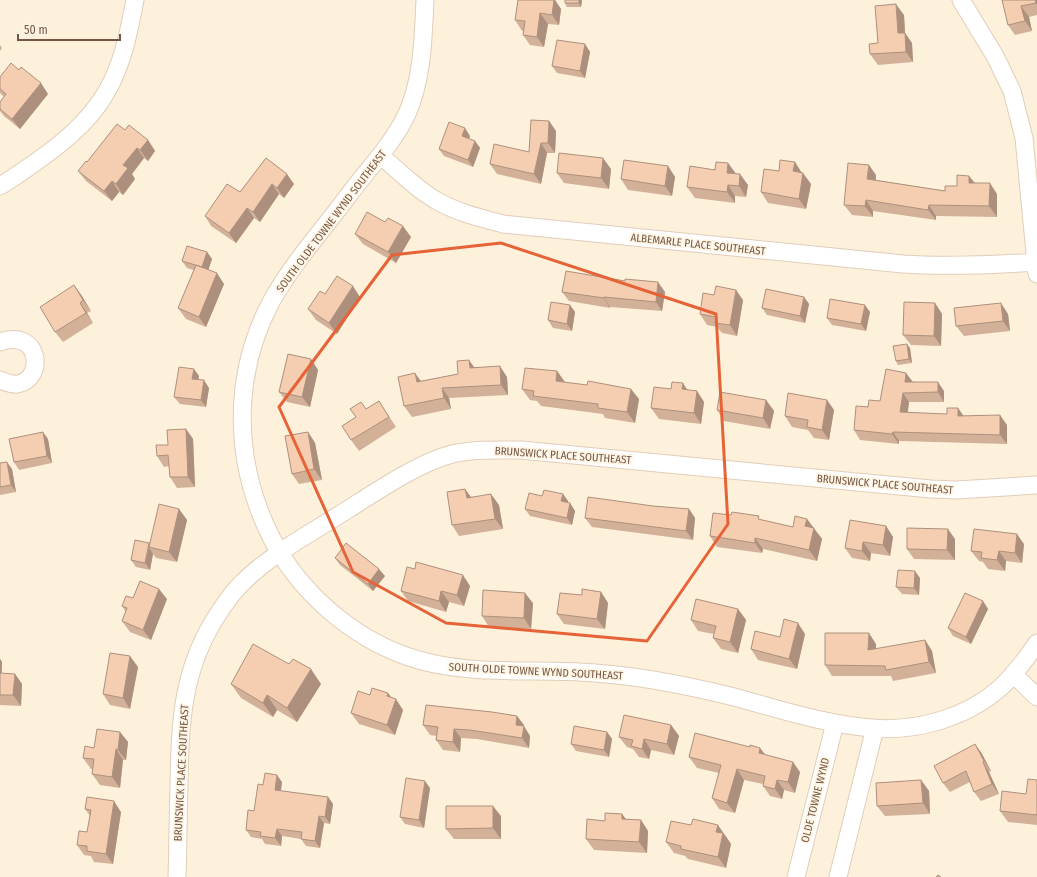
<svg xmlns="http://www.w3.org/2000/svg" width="1037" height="877" viewBox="0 0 1037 877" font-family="'Fira Sans Condensed',sans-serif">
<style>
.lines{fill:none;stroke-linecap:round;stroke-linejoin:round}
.minor-casing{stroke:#e2cdb8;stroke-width:19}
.minor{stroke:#fff;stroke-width:17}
.wall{fill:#d3b199}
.shaded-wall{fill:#ac907d}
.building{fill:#f5ceb2;stroke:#ac907d}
.marked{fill:none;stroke:#e66337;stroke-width:3;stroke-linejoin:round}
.labels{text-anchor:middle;stroke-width:3.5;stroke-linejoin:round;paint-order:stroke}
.street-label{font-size:11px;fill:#745644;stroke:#fff5e4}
</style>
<rect width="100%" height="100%" fill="#fef1dc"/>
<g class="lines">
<g class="minor-casing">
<path id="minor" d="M 425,0 C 423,39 423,77 407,114 C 392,145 368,169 348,196 C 322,231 292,264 271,302 C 231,378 234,464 272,539 C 300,592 350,636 406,656 C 462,676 522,669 579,672 C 630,674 681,684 730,696 C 776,708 823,724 871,728 C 916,732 966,718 1000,688 C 1014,675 1026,659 1037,643
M 961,0 L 995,56 L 1012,91 L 1024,138 L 1037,274
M 381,156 C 399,171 417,190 439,202 C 459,213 481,218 503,224 L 903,264 C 948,267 991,265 1036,262
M 0,186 C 8,181 16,176 23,171 C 55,149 88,125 107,91 C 123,63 129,31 135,0
M 0,342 C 41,328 45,379 18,384 C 12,385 5,382 0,380
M 1013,674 L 1037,697
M 177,877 C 178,847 178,816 179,786 C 180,721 182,667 220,611 C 226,602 233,592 241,584 C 271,554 311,533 347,510 C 377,491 418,463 452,454 C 475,449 498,450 521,450 L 931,489 L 957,490 L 1037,485
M 796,877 L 835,723
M 838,877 L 875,728"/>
</g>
<use href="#minor" class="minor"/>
</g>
<path class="wall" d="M 518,0 L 555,0 L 561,9 L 559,25 L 548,24 L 544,47 L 530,45 L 523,35 L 523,31 L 522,31 L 515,20 Z
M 565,0 L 582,0 L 581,7 L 567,7 L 565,3 Z
M 1002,0 L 1037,0 L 1037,15 L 1029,17 L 1032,31 L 1015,35 L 1008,25 Z
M 904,15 L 905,33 L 912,43 L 913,62 L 878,65 L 870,54 L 878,43 Z
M 585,44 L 590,52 L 585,78 L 557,73 L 552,66 Z
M 0,45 L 2,48 L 0,51 Z
M 0,77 L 48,94 L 20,129 L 4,116 L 0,111 L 0,102 L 4,97 L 0,93 Z
M 549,121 L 556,131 L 555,153 L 547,153 L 541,184 L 497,174 L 490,164 L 529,152 Z
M 125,130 L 148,140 L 155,151 L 148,161 L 144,158 L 132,174 L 135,179 L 123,195 L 119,192 L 112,201 L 86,181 L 78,171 Z
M 470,136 L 469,139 L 475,141 L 480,148 L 473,167 L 444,156 L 439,149 Z
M 266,158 L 294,184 L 284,198 L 279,194 L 260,222 L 254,218 L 236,243 L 211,226 L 205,216 L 240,192 Z
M 728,163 L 736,174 L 748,185 L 746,197 L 735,196 L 735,203 L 695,198 L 687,187 L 715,170 Z
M 668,166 L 675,177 L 672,196 L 628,190 L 621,179 Z
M 611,169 L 609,189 L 564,183 L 557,173 Z
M 779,171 L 802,173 L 811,184 L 806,209 L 768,203 L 761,192 Z
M 876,175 L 876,180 L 945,191 L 957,186 L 969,176 L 975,183 L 997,194 L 997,217 L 936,216 L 936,220 L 873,211 L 873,217 L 852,215 L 844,205 Z
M 355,234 L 411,237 L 396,263 L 363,244 Z
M 207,252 L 212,259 L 208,270 L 224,284 L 206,327 L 186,319 L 178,308 L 194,270 L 187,268 L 182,261 Z
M 74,285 L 91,311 L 87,313 L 93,323 L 63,342 L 55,332 Z
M 562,292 L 665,292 L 662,311 L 610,307 L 610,308 L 569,301 Z
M 325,294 L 360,297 L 337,334 L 316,320 L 308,309 Z
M 804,297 L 809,304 L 805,323 L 767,315 L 762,308 Z
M 743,300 L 737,336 L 722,333 L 717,327 L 707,325 L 700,314 Z
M 935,303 L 942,314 L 941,346 L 911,345 L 903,335 Z
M 570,305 L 575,312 L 572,331 L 553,328 L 548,320 Z
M 870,312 L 866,331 L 832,325 L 827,318 Z
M 1008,314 L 1010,331 L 964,336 L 956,326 Z
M 910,348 L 912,363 L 898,365 L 896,361 Z
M 311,359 L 318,370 L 310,407 L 287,402 L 279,392 Z
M 474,367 L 507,377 L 508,395 L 449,398 L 451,409 L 412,417 L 404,406 L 421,381 L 458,374 Z
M 557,371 L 564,382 L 639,399 L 635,423 L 605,418 L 603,414 L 541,406 L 537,401 L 530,400 L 522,389 Z
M 199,376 L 198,380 L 209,388 L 206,407 L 180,404 L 174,397 Z
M 913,382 L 944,391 L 944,402 L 909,402 L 908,413 L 947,414 L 958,408 L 963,416 L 1007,425 L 1007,444 L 899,441 L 899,444 L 860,440 L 854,430 L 868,407 L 880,401 Z
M 671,389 L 697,391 L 704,402 L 701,424 L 659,419 L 651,408 Z
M 766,400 L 774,411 L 770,429 L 724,421 L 717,410 Z
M 827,400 L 834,410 L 829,440 L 814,438 L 808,430 L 792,427 L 785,416 Z
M 379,401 L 396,427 L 359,451 L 351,440 L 356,417 L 361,402 L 366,409 Z
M 186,429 L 193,439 L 195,487 L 177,488 L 170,477 L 169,466 L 164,467 L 157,456 L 168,445 Z
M 308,432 L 315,443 L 322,480 L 299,484 L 292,474 Z
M 48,439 L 52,463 L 19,470 L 14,462 Z
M 0,463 L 12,469 L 16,492 L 0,495 Z
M 465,489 L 471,497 L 499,505 L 503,529 L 459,536 L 452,525 Z
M 563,494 L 568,501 L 567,503 L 570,503 L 575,511 L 572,525 L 530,516 L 525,509 L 542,496 Z
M 653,506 L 689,509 L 695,518 L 693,540 L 592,527 L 585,518 Z
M 179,509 L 187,520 L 177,562 L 156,558 L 153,554 L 150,570 L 136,567 L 131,560 L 149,543 Z
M 807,519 L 822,539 L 817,561 L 763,549 L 762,553 L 717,547 L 710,536 L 761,520 L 793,527 Z
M 886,526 L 893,537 L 890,556 L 871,553 L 870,561 L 852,558 L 845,548 Z
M 955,539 L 955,560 L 914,559 L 907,549 Z
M 1024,544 L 1022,563 L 1006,561 L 1005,571 L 988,569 L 983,562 L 979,561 L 971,551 Z
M 335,558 L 385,576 L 373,591 L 340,565 Z
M 415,569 L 470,586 L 464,606 L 449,602 L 446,612 L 408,601 L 401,591 Z
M 920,578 L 919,595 L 902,594 L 896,587 Z
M 601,592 L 608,603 L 605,629 L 564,624 L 557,614 L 582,595 Z
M 167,599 L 151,640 L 130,632 L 122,621 L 126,612 L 122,606 Z
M 983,601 L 988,609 L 971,644 L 953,636 L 948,628 Z
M 533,603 L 531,629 L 489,627 L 482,616 Z
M 738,609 L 746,620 L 738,653 L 721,649 L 713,638 L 714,634 L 698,631 L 691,620 Z
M 805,634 L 797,669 L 758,660 L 751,649 L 780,637 Z
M 925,640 L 932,651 L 936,673 L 893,681 L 891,676 L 832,676 L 825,665 L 876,644 L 876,649 Z
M 0,659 L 2,662 L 2,673 L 15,674 L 22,684 L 21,706 L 0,705 Z
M 138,667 L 130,709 L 110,705 L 103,694 Z
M 231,684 L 321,684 L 297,722 L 277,710 L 273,717 L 241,698 Z
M 370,695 L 391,698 L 403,710 L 395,735 L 359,724 L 351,713 Z
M 517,716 L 530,736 L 529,748 L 477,739 L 461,738 L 460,752 L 443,750 L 436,740 L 437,736 L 430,735 L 423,725 Z
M 671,725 L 679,736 L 674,755 L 651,750 L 649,759 L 639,757 L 633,749 L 627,747 L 619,737 Z
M 120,732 L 128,742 L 126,760 L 123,760 L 120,788 L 100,785 L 92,774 L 93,769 L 91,769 L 83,758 L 94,748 Z
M 607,732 L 612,739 L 609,757 L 576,751 L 571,744 Z
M 975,744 L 982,754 L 991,771 L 989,772 L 999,794 L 981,801 L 974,792 L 970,782 L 950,792 L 943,783 Z
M 765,755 L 800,772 L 795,793 L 784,790 L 782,799 L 770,796 L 763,786 L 763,784 L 744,780 L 735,813 L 719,809 L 712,798 L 719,773 L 697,768 L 689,757 Z
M 921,780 L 929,791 L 930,814 L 885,816 L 877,806 Z
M 1037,780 L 1037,825 L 1008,822 L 1000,811 L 1026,794 Z
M 282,782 L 281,791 L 328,797 L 333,804 L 330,824 L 324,823 L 320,848 L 306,846 L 301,839 L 282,836 L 281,846 L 265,844 L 262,839 L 251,837 L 246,830 L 254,811 L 263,785 Z
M 430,788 L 424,828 L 405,824 L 400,817 Z
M 85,809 L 121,812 L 113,864 L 94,862 L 91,856 L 84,855 L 77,845 L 87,832 L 90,816 Z
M 622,814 L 626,819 L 641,820 L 648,831 L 647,853 L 594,850 L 586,839 L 605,821 Z
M 501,816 L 501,839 L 454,839 L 446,829 Z
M 725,835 L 731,844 L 726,868 L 688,859 L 685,856 L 674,853 L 666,842 Z"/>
<path class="shaded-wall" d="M 554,0 L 555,0 L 561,9 L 559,25 L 552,15 Z
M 579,0 L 582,0 L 581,7 L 579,3 Z
M 1035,0 L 1037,0 L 1037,5 L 1036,3 Z
M 896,4 L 904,15 L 905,33 L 912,43 L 913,62 L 906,52 L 898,33 Z
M 1021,6 L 1029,17 L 1032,31 L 1025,21 Z
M 540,13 L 548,24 L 544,47 L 537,37 Z
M 585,44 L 590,52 L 585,78 L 580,71 Z
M 41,83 L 48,94 L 20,129 L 12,119 Z
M 549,121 L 556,131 L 555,153 L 548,143 Z
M 465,128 L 470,136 L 467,144 L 462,136 Z
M 148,140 L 155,151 L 148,161 L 140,150 Z
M 475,141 L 480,148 L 473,167 L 468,160 Z
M 541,143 L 547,153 L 541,184 L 534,174 Z
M 137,148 L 144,158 L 132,174 L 135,179 L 123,195 L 116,184 L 123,165 Z
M 603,158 L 611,169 L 609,189 L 601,178 Z
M 795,162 L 802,173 L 793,171 Z
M 728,163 L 736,174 L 727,173 Z
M 869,165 L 876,175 L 875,189 L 867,179 Z
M 668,166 L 675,177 L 672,196 L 665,186 Z
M 803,173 L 811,184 L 806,209 L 799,199 Z
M 287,174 L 294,184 L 284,198 L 277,188 Z
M 740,174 L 748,185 L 746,197 L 739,186 Z
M 969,176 L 977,186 L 969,183 Z
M 112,181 L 119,192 L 112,201 L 104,191 Z
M 990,183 L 997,194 L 997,217 L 989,206 Z
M 272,184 L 279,194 L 260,222 L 253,212 Z
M 728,185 L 735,196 L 735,203 L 727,192 Z
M 866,200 L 873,211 L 873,217 L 865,206 Z
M 929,205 L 936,216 L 936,220 L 928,210 Z
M 247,208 L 254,218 L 236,243 L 229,233 Z
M 403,226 L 411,237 L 396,263 L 388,252 Z
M 207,252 L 212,259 L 207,274 L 202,267 Z
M 217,273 L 224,284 L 206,327 L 199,317 Z
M 658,282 L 665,292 L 662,311 L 656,302 Z
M 74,285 L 82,296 L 91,311 L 83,300 Z
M 353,286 L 360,297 L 337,334 L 329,323 Z
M 736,290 L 743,300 L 737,336 L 730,325 Z
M 604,297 L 610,307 L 610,308 L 604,298 Z
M 804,297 L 809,304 L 805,323 L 800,316 Z
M 80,303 L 87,313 L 93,323 L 86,313 Z
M 935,303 L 942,314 L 941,346 L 934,336 Z
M 1001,303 L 1008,314 L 1010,331 L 1003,321 Z
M 570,305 L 575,312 L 572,331 L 567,324 Z
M 865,305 L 870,312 L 866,331 L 861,324 Z
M 907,344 L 910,348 L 912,363 L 909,359 Z
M 311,359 L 318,370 L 310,407 L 302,397 Z
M 469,360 L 477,371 L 470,368 Z
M 500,366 L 507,377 L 508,395 L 501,385 Z
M 194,369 L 199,376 L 197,386 L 192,379 Z
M 557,371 L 565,382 L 556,381 Z
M 415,373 L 423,384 L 417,382 Z
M 906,373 L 913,382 L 905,382 Z
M 204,380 L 209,388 L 206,407 L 201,400 Z
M 938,382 L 944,391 L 944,402 L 938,392 Z
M 683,383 L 690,394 L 682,389 Z
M 442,388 L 449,398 L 451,409 L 444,398 Z
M 631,389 L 639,399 L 635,423 L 627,412 Z
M 697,391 L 704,402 L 701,424 L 694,413 Z
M 903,393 L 909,402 L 906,422 L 900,412 Z
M 766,400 L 774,411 L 770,429 L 763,418 Z
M 827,400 L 834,410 L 829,440 L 822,430 Z
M 958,408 L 965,418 L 958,416 Z
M 1000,415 L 1007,425 L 1007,444 L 1000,435 Z
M 186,429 L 193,439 L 195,487 L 188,477 Z
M 43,432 L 48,439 L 52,463 L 47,456 Z
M 308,432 L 315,443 L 322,480 L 314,469 Z
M 893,432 L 899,441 L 899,444 L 892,434 Z
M 7,462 L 12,469 L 16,492 L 11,485 Z
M 465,489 L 473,500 L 467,498 Z
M 491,494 L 499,505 L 503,529 L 495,519 Z
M 563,494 L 568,501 L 566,509 L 561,501 Z
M 570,503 L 575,511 L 572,525 L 567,518 Z
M 179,509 L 187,520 L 177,562 L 169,552 Z
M 689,509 L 695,518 L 693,540 L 686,531 Z
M 807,519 L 822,539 L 817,561 L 809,550 L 805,526 Z
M 886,526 L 893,537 L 890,556 L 883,545 Z
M 948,529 L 955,539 L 955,560 L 947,550 Z
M 1017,534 L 1024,544 L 1022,563 L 1015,553 Z
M 755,538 L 763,549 L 762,553 L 755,543 Z
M 863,542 L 871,553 L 870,561 L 862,551 Z
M 149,547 L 153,554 L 150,570 L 145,563 Z
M 999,551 L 1006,561 L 1005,571 L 997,560 Z
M 379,569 L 385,576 L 373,591 L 368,584 Z
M 915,571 L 920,578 L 919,595 L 914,588 Z
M 463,575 L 470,586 L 464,606 L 457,595 Z
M 159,589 L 167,599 L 151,640 L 143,630 Z
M 441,591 L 449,602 L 446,612 L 439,601 Z
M 601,592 L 608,603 L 605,629 L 597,619 Z
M 525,593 L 533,603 L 531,629 L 524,618 Z
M 983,601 L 988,609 L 971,644 L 966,637 Z
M 738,609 L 746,620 L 738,653 L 730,642 Z
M 798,623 L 805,634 L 797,669 L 789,659 Z
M 869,633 L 876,644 L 876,661 L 868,650 Z
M 925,640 L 932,651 L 936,673 L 929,662 Z
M 130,656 L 138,667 L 130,709 L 123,698 Z
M 0,659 L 2,662 L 1,683 L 0,682 Z
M 311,669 L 321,684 L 297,722 L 287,708 Z
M 15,674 L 22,684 L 21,706 L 13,695 Z
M 388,693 L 395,702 L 396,699 L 403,710 L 395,735 L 387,725 L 387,696 Z
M 267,695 L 277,710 L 273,717 L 263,703 Z
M 517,716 L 524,725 L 522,734 L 516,725 Z
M 671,725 L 679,736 L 674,755 L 667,744 Z
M 524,726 L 530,736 L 529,748 L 522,738 Z
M 454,729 L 461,738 L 460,752 L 453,742 Z
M 120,732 L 128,742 L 126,760 L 118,750 Z
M 607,732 L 612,739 L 609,757 L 604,750 Z
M 644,739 L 651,750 L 649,759 L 642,749 Z
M 975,744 L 982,754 L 991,771 L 984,761 Z
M 760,748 L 768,758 L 759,753 Z
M 116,749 L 123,760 L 120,788 L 112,777 Z
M 793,762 L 800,772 L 795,793 L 788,782 Z
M 983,762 L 989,772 L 999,794 L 992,784 Z
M 737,769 L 744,780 L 735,813 L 727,803 Z
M 277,775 L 282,782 L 280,797 L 275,790 Z
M 777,780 L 784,790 L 782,799 L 775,789 Z
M 921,780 L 929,791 L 930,814 L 923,803 Z
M 425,781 L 430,788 L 424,828 L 419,820 Z
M 328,797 L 333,804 L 330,824 L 325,817 Z
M 114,801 L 121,812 L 113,864 L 106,854 Z
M 493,806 L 501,816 L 501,839 L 493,828 Z
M 622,814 L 630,825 L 622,819 Z
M 319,816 L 324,823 L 320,848 L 315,841 Z
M 641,820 L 648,831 L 647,853 L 639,842 Z
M 718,825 L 731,844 L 726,868 L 718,857 L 716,832 Z
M 277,829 L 282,836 L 281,846 L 275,838 Z"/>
<path class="building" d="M 518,0 L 554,0 L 552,15 L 540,13 L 537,37 L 523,35 L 525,21 L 515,20 Z
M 565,0 L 579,0 L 579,3 L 565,3 Z
M 1002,0 L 1035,0 L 1036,3 L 1021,6 L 1025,21 L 1008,25 Z
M 896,4 L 898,33 L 905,33 L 906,52 L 870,54 L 869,44 L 878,43 L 875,6 Z
M 557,40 L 585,44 L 580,71 L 552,66 Z
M 11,63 L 19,70 L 21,67 L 41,83 L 12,119 L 0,109 L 0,102 L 6,94 L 0,89 L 0,77 Z
M 531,120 L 549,121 L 548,143 L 541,143 L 534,174 L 490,164 L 494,144 L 529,152 Z
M 449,122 L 465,128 L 462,136 L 475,141 L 468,160 L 439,149 Z
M 117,124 L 125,130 L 129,125 L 148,140 L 140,150 L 137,148 L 123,165 L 128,168 L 116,184 L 112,181 L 104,191 L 78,171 L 86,161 L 87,162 Z
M 559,153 L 603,158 L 601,178 L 557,173 Z
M 266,158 L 287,174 L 277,188 L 272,184 L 253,212 L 247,208 L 229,233 L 205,216 L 227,184 L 240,192 Z
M 624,160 L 668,166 L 665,186 L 621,179 Z
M 780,160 L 795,162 L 793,171 L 803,173 L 799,199 L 761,192 L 764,169 L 779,171 Z
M 716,162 L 728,163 L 727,173 L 740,174 L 739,186 L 728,185 L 727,192 L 687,187 L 690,166 L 715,170 Z
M 848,163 L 869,165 L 867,179 L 945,191 L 945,186 L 957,186 L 957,175 L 969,176 L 969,183 L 990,183 L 989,206 L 929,205 L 928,210 L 866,200 L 865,206 L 844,205 Z
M 367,212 L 385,222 L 388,218 L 403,226 L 388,252 L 355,234 Z
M 187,246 L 207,252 L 202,267 L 182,261 Z
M 196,265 L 217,273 L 199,317 L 178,308 Z
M 566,271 L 625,281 L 625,279 L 658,282 L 656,302 L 604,297 L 604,298 L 562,292 Z
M 337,276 L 353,286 L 329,323 L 308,309 L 320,291 L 325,294 Z
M 74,285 L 83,300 L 80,303 L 86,313 L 55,332 L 40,307 Z
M 716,286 L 736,290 L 730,325 L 715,323 L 716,317 L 700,314 L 703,293 L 714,295 Z
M 766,289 L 804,297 L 800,316 L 762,308 Z
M 830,299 L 865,305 L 861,324 L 827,318 Z
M 551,302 L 570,305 L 567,324 L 548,320 Z
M 904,302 L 935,303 L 934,336 L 903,335 Z
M 1001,303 L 1003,321 L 956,326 L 954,308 Z
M 907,344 L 909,359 L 896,361 L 893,346 Z
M 288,354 L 311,359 L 302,397 L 279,392 Z
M 469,360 L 470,368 L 500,366 L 501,385 L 442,388 L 444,398 L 404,406 L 398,377 L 415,373 L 417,382 L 458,374 L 457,361 Z
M 179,367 L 194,369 L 192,379 L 204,380 L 201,400 L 174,397 Z
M 525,368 L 557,371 L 556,381 L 587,385 L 588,381 L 631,389 L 627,412 L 598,408 L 598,404 L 533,396 L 534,391 L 522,389 Z
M 886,369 L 906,373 L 905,382 L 938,382 L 938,392 L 903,393 L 900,412 L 947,414 L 947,408 L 958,408 L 958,416 L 1000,415 L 1000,435 L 893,432 L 892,434 L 854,430 L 856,406 L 868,407 L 869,400 L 880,401 Z
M 672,382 L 683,383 L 682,389 L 697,391 L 694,413 L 651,408 L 654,387 L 671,389 Z
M 720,392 L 766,400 L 763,418 L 717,410 Z
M 788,393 L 827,400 L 822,430 L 807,427 L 808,420 L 785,416 Z
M 379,401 L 389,417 L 351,440 L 342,426 L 356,417 L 350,409 L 361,402 L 366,409 Z
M 186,429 L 188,477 L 170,477 L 168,455 L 157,456 L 156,445 L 168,445 L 167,430 Z
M 43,432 L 47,456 L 14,462 L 9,439 Z
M 308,432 L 314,469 L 292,474 L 285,436 Z
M 7,462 L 11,485 L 0,487 L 0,463 Z
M 465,489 L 467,498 L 491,494 L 495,519 L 452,525 L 447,492 Z
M 544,490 L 563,494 L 561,501 L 570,503 L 567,518 L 525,509 L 529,493 L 542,496 Z
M 588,497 L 653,506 L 689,509 L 686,531 L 585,518 Z
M 159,504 L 179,509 L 169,552 L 149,547 Z
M 732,512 L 759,516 L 758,519 L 793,527 L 795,516 L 807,519 L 805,526 L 814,528 L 809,550 L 755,538 L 755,543 L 710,536 L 713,513 L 731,515 Z
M 850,520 L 886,526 L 883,545 L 863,542 L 862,551 L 845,548 Z
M 907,528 L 948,529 L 947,550 L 907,549 Z
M 974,529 L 1017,534 L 1015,553 L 999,551 L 997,560 L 981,558 L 982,552 L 971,551 Z
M 135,540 L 149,543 L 145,563 L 131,560 Z
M 346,543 L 379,569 L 368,584 L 335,558 Z
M 416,562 L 463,575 L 457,595 L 441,591 L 439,601 L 401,591 L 407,567 L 415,569 Z
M 898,570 L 915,571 L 914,588 L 896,587 Z
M 140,581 L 159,589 L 143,630 L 122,621 L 127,608 L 122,606 L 126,596 L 133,598 Z
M 582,589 L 601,592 L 597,619 L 557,614 L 560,593 L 582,595 Z
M 483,590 L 525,593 L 524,618 L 482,616 Z
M 965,593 L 983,601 L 966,637 L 948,628 Z
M 696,599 L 738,609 L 730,642 L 713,638 L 716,626 L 691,620 Z
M 784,619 L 798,623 L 789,659 L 751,649 L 755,631 L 780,637 Z
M 825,633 L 869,633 L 868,650 L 925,640 L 929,662 L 886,670 L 885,666 L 825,665 Z
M 253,644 L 289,664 L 293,659 L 311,669 L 287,708 L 267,695 L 263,703 L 231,684 Z
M 110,653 L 130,656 L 123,698 L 103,694 Z
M 0,673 L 15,674 L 13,695 L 0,695 Z
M 372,688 L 388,693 L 387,696 L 396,699 L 387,725 L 351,713 L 358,691 L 370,695 Z
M 426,705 L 492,712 L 517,716 L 516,725 L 524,726 L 522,738 L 470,730 L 454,729 L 453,742 L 436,740 L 438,727 L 423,725 Z
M 624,715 L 671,725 L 667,744 L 644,739 L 642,749 L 631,746 L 633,740 L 619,737 Z
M 574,726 L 607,732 L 604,750 L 571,744 Z
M 97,729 L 120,732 L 118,750 L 116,749 L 112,777 L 92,774 L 94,759 L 83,758 L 85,746 L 94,748 Z
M 695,733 L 750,747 L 750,745 L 760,748 L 759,753 L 793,762 L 788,782 L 777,780 L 775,789 L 763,786 L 765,776 L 737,769 L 727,803 L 712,798 L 721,765 L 689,757 Z
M 975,744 L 984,761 L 983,762 L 992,784 L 974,792 L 966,771 L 943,783 L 934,766 Z
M 265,773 L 277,775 L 275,790 L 328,797 L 325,817 L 319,816 L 315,841 L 301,839 L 302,832 L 277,829 L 275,838 L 260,836 L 261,832 L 246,830 L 248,810 L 254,811 L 258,784 L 263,785 Z
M 406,778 L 425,781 L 419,820 L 400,817 Z
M 1028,779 L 1037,780 L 1037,815 L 1000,811 L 1002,791 L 1026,794 Z
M 921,780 L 923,803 L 877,806 L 876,783 Z
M 87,797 L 114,801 L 106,854 L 87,851 L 87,846 L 77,845 L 79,831 L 87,832 L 91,810 L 85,809 Z
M 446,806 L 493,806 L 493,828 L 446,829 Z
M 605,813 L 622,814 L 622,819 L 641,820 L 639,842 L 586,839 L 587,819 L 605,821 Z
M 693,819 L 718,825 L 716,832 L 723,833 L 718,857 L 681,849 L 681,846 L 666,842 L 671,821 L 691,825 Z
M 938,875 L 941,877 L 936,877 Z"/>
<path class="marked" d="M 501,243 L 716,314 L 728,524 L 647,641 L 446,623 L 353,572 L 279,407 L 392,255 Z"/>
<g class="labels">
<g class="street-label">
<text transform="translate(331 221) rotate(-53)" y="4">SOUTH OLDE TOWNE WYND SOUTHEAST</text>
<text transform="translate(698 244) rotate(6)" y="4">ALBEMARLE PLACE SOUTHEAST</text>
<text transform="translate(563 455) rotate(4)" y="4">BRUNSWICK PLACE SOUTHEAST</text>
<text transform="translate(885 484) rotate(5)" y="4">BRUNSWICK PLACE SOUTHEAST</text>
<text transform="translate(536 671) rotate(3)" y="4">SOUTH OLDE TOWNE WYND SOUTHEAST</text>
<text transform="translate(181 773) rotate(-87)" y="4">BRUNSWICK PLACE SOUTHEAST</text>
<text transform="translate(815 800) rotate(-76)" y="4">OLDE TOWNE WYND</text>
</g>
</g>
<path d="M18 34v6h102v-6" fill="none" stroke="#745644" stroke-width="2"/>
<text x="24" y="34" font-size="12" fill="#745644" stroke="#fff5e4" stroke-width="3" paint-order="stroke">50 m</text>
</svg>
